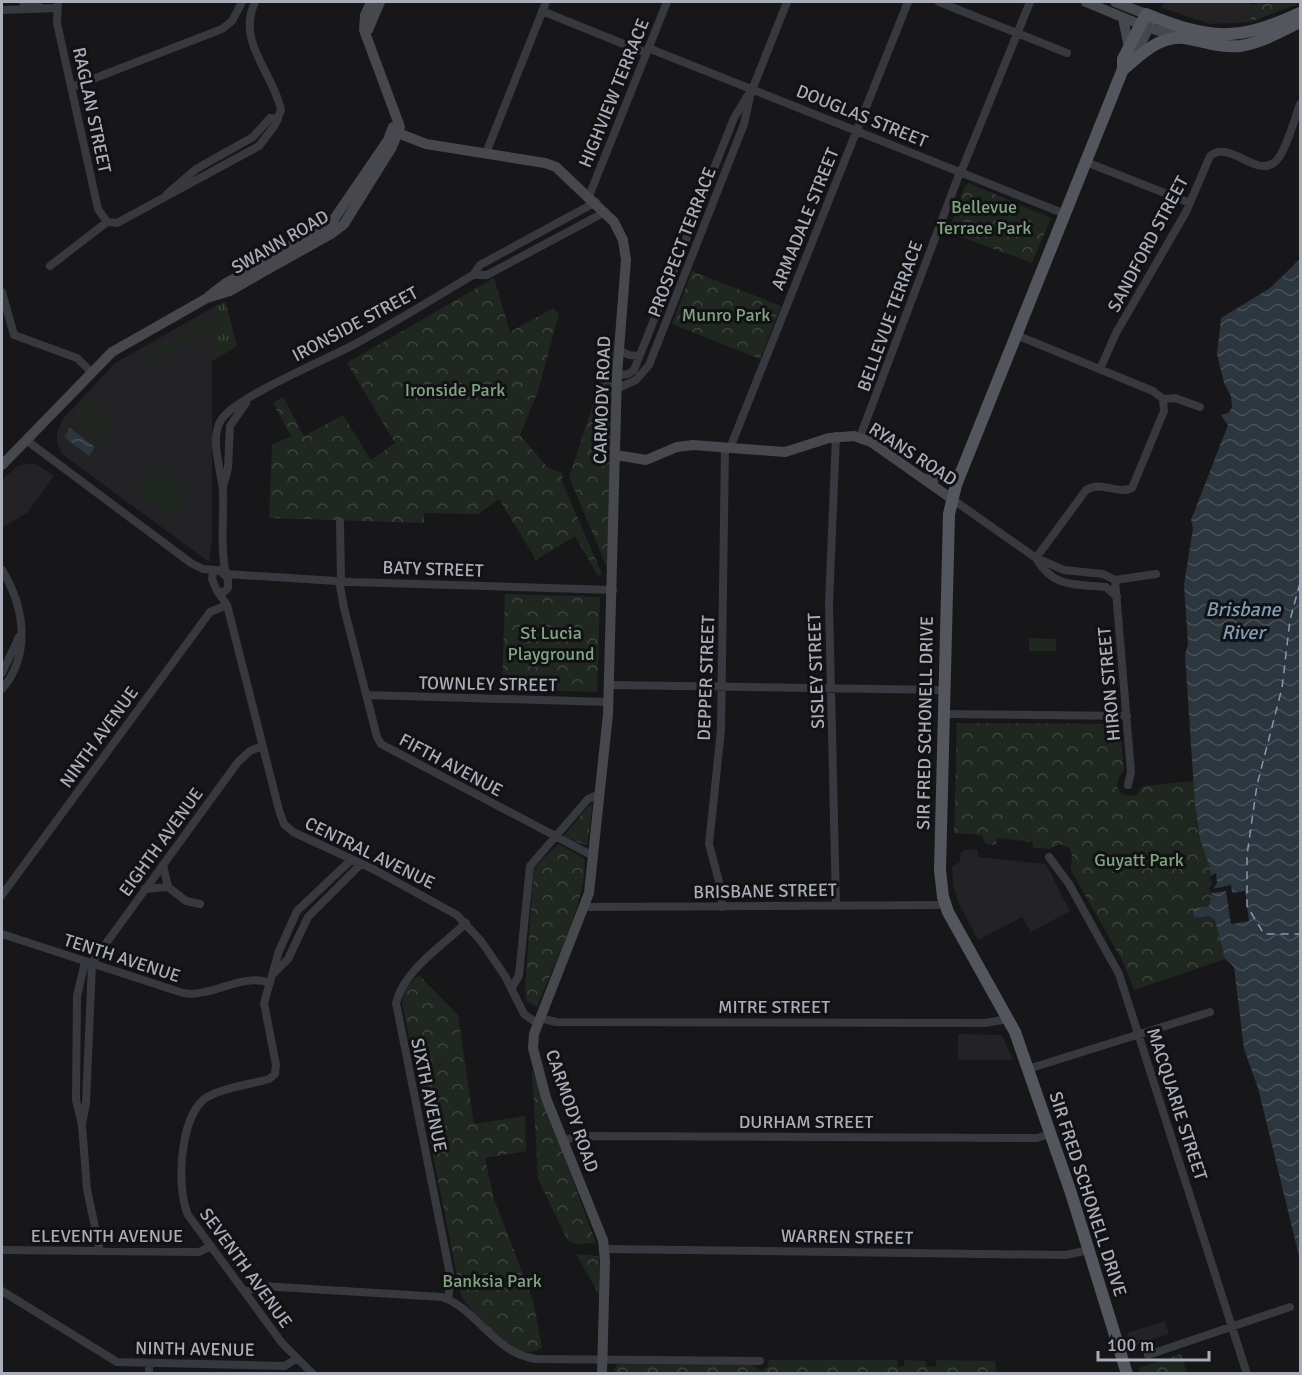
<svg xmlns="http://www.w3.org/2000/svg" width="1302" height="1375" viewBox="0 0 1302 1375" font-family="Signika,sans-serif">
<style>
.built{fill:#232326}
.grass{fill:url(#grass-tufts)}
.forest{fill:url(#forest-crowns)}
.pitch{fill:#1f2720}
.water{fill:url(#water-waves)}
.pier{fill:#171719}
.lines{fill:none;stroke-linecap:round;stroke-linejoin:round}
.ferry{stroke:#7f9cb5;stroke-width:1.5;stroke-dasharray:8 6;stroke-linecap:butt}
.street{stroke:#38393e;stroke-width:8}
.secondary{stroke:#46484e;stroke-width:10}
.primary{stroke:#54565d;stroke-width:12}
.labels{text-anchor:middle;stroke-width:6;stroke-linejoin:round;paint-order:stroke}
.street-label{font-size:18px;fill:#a9aeb9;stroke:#121214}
.park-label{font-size:18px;fill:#7fa581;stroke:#121214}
.water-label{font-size:20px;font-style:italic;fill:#7f9cb5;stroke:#121214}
</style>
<defs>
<pattern id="grass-tufts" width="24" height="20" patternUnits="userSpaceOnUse" patternTransform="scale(1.5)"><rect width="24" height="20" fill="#1f2720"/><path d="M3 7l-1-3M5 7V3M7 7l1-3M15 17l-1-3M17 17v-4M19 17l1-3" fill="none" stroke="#3d443e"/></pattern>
<pattern id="forest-crowns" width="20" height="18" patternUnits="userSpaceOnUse" patternTransform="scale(1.5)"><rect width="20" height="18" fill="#1f2720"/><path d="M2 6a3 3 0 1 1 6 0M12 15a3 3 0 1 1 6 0" fill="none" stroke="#3d443e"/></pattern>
<pattern id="water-waves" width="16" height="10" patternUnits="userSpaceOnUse" patternTransform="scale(1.5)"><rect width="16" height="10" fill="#2c363e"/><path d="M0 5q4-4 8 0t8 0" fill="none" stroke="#485158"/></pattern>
</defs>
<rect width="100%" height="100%" fill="#171719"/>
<path class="built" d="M 1165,2 L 1245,2 L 1254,5 L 1250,22 L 1211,24 L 1162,8 Z
M 212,308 L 212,541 L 209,562 L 62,454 L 57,443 L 57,432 L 63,419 L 115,363 Z
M 35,463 L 54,476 L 28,512 L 2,528 L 2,480 L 17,466 Z
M 966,849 L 978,850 L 978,857 L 1046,864 L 1070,911 L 1031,932 L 1022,917 L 978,940 L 958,902 L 953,885 L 952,866 L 960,862 L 961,852 Z
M 958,1034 L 1002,1035 L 1013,1060 L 958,1060 Z
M 1165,1321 L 1169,1334 L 1135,1345 L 1130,1343 L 1127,1333 Z"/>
<path class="grass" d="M 225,301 L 237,346 L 212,361 L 212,308 Z"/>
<path class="forest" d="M 1259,2 L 1300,2 L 1300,3 L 1250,22 L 1254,5 Z
M 969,183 L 1051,218 L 1032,263 L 948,232 L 965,186 Z
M 692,271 L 781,306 L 760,359 L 672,324 Z
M 494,278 L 510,332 L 553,308 L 559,314 L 538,391 L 520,435 L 548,468 L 562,473 L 563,484 L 602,574 L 598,576 L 575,536 L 536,560 L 499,499 L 478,514 L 424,513 L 424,523 L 269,518 L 272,445 L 291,436 L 273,403 L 283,397 L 304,436 L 343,415 L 371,460 L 395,443 L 347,363 Z
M 614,341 L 608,570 L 569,477 Z
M 505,594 L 600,597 L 597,692 L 502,689 Z
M 957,723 L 1115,724 L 1120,728 L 1124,770 L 1119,777 L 1117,787 L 1122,794 L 1135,796 L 1143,786 L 1194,781 L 1197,823 L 1210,868 L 1212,893 L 1209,906 L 1194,918 L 1209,916 L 1215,920 L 1225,959 L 1134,990 L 1123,962 L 1071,870 L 1072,854 L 1069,848 L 1060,844 L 1049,849 L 1033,848 L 1033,842 L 997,838 L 996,845 L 986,844 L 981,835 L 954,833 Z
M 591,803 L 592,809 L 587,846 L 564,836 Z
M 558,844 L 584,858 C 590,895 551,970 537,1007 L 527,1002 L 525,989 L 534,868 Z
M 419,975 L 458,1015 L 474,1124 L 525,1116 L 526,1151 L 485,1158 L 494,1199 L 533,1300 L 542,1348 C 533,1352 528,1353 519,1351 C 502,1346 470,1310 461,1295 L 402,1002 L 405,988 Z
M 532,1070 L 596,1243 L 577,1244 L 568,1241 L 538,1179 Z
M 576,1254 L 599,1256 L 600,1296 Z
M 1181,1354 L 1187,1373 L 1140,1373 L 1139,1368 Z
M 769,1360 L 897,1360 L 898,1367 L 904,1366 L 904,1360 L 926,1361 L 927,1367 L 936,1366 L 936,1360 L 995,1361 L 997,1373 L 613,1374 L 618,1362 L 751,1365 L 762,1371 L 767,1367 Z"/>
<path class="pitch" d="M 202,320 L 209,333 L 182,348 L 175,336 Z
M 170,338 L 177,350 L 151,365 L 144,353 Z
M 86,400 L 109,416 L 111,431 L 104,444 L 70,418 Z
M 155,464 L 191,490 L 172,516 L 136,491 Z
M 1029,638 L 1056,639 L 1056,651 L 1029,651 Z"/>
<path class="water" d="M 1300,259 L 1300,1260 L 1258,1088 L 1244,1049 L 1234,967 L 1225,959 L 1215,920 L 1209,916 L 1194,918 L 1193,909 L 1209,906 L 1212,893 L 1210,868 L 1200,839 L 1195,804 L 1185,655 L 1188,644 L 1184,585 L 1193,528 L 1191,520 L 1228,425 L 1221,415 L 1228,413 L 1232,408 L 1231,396 L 1224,383 L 1217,354 L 1221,318 L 1270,288 Z
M 70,428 L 95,447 L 89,456 L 64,437 Z"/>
<path class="pier" d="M 1216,873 L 1217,883 L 1213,889 L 1231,885 L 1232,893 L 1245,891 L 1249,921 L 1231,924 L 1226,891 L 1212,893 L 1209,888 L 1212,884 L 1209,877 Z"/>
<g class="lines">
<path class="ferry" d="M 1300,583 L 1290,620 L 1282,688 L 1257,785 L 1247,855 L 1247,906 L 1264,934 L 1300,934"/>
<path class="street" d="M 23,2 L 40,7
M 58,2 L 57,23 L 98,209 L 107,222
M 939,2 L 1067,53
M 2,10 L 57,8
M 542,11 L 646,53
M 648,48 L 1065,214
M 72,87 L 222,29 L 232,21 L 242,2
M 486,153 L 546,2
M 1086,162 L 1190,203
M 961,172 L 1030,2
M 167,194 L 196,169 L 253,137 L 270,118 L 278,119
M 589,196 L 667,2
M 50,266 L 107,222 L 117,223 L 259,146 L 275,125 L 281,110 C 273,72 236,42 255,2
M 473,275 L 487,275 L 605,212
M 2,292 L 14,335 L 77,358 L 92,373
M 1016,335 L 1153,391 L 1163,399
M 619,350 L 629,355 L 639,356
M 1100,369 L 1116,333 L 1186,212 L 1210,156 C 1230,139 1258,180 1276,161 C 1286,151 1295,118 1300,104
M 617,375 L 628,374 L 634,370 L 734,118 L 754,85 L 787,2
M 616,389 L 636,380 L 649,365 L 744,124 L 751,92
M 1163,399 L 1175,398 L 1200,407
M 860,437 L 960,172
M 26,440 L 191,563 L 203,569 L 216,570
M 730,448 L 908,2
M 223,487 L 228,468 L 230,426 L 246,403
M 952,499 L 1036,558 L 1064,570 L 1103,574 L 1115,580 L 1156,574
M 340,522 L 341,581
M 1036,558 L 1086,490 C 1102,480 1116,495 1132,488 L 1164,411 L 1163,399
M 1036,558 C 1053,589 1077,584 1106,587 L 1117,597
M 2,570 C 25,607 31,655 2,689
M 219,570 L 228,578 L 228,588 L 224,592 L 217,591 L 212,579 L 213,572 Z
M 226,574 C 220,547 224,519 223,492 C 222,471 209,440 221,420 C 235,397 328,359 355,344 C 396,322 434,298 473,275 L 480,265 L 596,202
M 226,574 L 352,582 L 613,590
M 1115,580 L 1131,772 L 1128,785
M 339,581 L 344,608 L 377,737 L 381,744 L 593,856
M 217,591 L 227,605 L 279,810 L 284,824 L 293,832 L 373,869 L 457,915 L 481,941 L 505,976 L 524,1014 L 538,1024
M 2,673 L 19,637
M 610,685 L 945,690
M 367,695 L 609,702
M 945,714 L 1127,716
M 1049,857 L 1069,884 L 1119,974 L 1247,1374
M 163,865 L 168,887 L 186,901 L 200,904
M 145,889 L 168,887
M 2,895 L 210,612 L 227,605
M 836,905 L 829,604 L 836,436
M 585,907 L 945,905
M 722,907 L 721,889 L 709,844 L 721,730 L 725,448
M 2,934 L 183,993 C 212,998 242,972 270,983
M 85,962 L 77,996 L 76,1100 L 82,1125 L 87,1189 L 100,1251
M 91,964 L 238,762 L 250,751 L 262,746
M 273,974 L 288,959 L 308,917 L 361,864
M 512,988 L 519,975 L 530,866 L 588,799 L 600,794
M 540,1018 L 556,1022 L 985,1023 L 1008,1019
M 1028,1069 L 1210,1012
M 82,1124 L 86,1103 L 92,964
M 562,1141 L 579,1136 L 1037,1138 L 1050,1134
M 604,1249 L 1066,1255 L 1089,1250
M 2,1250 L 199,1252 L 211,1246
M 2,1291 L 117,1362 L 285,1366 L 297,1358
M 245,1292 L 262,1286 L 442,1297 C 479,1310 492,1352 536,1359 L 760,1361
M 448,1299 L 451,1279 L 396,1003 C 404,970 442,946 466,923
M 1148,1355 L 1290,1307
M 149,1374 L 149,1364
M 313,1374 L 282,1343 L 188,1215 C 176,1187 180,1121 203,1100 C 216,1089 252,1084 269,1079 L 275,1074 L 276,1065 L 264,1003 L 279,951 L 297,911 L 351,860"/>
<path class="secondary" d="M 1086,2 L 1141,25 L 1181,38
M 1115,2 L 1146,14
M 1123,18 L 1129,48
M 368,30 L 380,2
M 1134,57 L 1151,23
M 391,134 L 398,133 L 426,144 L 545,163 L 556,167 L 614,222 L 623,240 L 626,260 L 617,375 L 608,714 L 589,893 L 534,1034 L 533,1048 L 546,1098 L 603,1240 L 605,1261 L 602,1374
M 209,296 L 226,283 L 332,222 L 388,140 L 393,127
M 616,455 L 646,460 L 677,447 L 693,445 L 785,452 L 829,438 L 854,436 L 871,442 L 952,499
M 2,465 L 112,352 L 207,298 L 230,291 L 263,272 L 331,234 L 344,224 L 392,147 L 400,127 L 364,30 L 365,15 L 371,2
M 924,479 L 960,474"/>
<path class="primary" d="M 1124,69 C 1140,55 1160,35 1184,38 C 1203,41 1220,48 1240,46 C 1261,43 1281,31 1300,22
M 1127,1374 L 1071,1193 L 1015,1032 L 948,912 L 943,897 L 940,870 L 949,514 L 956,485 L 1123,69 L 1123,59 L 1146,14 C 1210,40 1238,42 1300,13"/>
</g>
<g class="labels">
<g class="street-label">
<text transform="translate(614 93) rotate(-68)" y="6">HIGHVIEW TERRACE</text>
<text transform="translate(92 110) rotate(78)" y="6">RAGLAN STREET</text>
<text transform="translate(862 116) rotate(22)" y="6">DOUGLAS STREET</text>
<text transform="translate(805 219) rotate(-68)" y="6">ARMADALE STREET</text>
<text transform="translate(280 242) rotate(-30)" y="6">SWANN ROAD</text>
<text transform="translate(682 242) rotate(-69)" y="6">PROSPECT TERRACE</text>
<text transform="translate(1148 244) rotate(-62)" y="6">SANDFORD STREET</text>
<text transform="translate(890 316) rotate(-70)" y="6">BELLEVUE TERRACE</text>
<text transform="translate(355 324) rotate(-28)" y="6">IRONSIDE STREET</text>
<text transform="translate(602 400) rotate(-88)" y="6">CARMODY ROAD</text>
<text transform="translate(913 454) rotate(33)" y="6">RYANS ROAD</text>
<text transform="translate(433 569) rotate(2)" y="6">BATY STREET</text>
<text transform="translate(816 671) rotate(-92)" y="6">SISLEY STREET</text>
<text transform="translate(706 678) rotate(-88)" y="6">DEPPER STREET</text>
<text transform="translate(488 684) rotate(1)" y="6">TOWNLEY STREET</text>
<text transform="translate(1109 684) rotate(-95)" y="6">HIRON STREET</text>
<text transform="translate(925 723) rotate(-89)" y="6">SIR FRED SCHONELL DRIVE</text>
<text transform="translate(99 737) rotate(-54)" y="6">NINTH AVENUE</text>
<text transform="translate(451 765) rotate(28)" y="6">FIFTH AVENUE</text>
<text transform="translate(161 842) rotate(-54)" y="6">EIGHTH AVENUE</text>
<text transform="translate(370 853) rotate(26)" y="6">CENTRAL AVENUE</text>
<text transform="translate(765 891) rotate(-1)" y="6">BRISBANE STREET</text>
<text transform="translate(122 958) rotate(18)" y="6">TENTH AVENUE</text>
<text x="774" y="1013">MITRE STREET</text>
<text transform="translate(429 1095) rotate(78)" y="6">SIXTH AVENUE</text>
<text transform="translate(1177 1104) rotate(72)" y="6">MACQUARIE STREET</text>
<text transform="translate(572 1111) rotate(71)" y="6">CARMODY ROAD</text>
<text x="806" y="1128">DURHAM STREET</text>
<text transform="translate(1088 1194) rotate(72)" y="6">SIR FRED SCHONELL DRIVE</text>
<text x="107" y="1242">ELEVENTH AVENUE</text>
<text transform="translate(847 1237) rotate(1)" y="6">WARREN STREET</text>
<text transform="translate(246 1268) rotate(54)" y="6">SEVENTH AVENUE</text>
<text transform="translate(195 1349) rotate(1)" y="6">NINTH AVENUE</text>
</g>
<g class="park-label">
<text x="984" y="213">Bellevue<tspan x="984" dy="21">Terrace Park</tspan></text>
<text x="726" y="321">Munro Park</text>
<text x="455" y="396">Ironside Park</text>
<text x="551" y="639">St Lucia<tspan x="551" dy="21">Playground</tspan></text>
<text x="1139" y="866">Guyatt Park</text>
<text x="492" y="1287">Banksia Park</text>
</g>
<g class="water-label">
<text x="1243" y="616">Brisbane<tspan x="1243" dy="23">River</tspan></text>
</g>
</g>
<rect width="1302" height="1375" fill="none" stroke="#a9aeb9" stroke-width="6"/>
<path d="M1098 1351v9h111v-9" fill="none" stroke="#a9aeb9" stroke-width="3"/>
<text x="1107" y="1351" font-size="18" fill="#a9aeb9" stroke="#121214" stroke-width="4.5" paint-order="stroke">100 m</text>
</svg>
